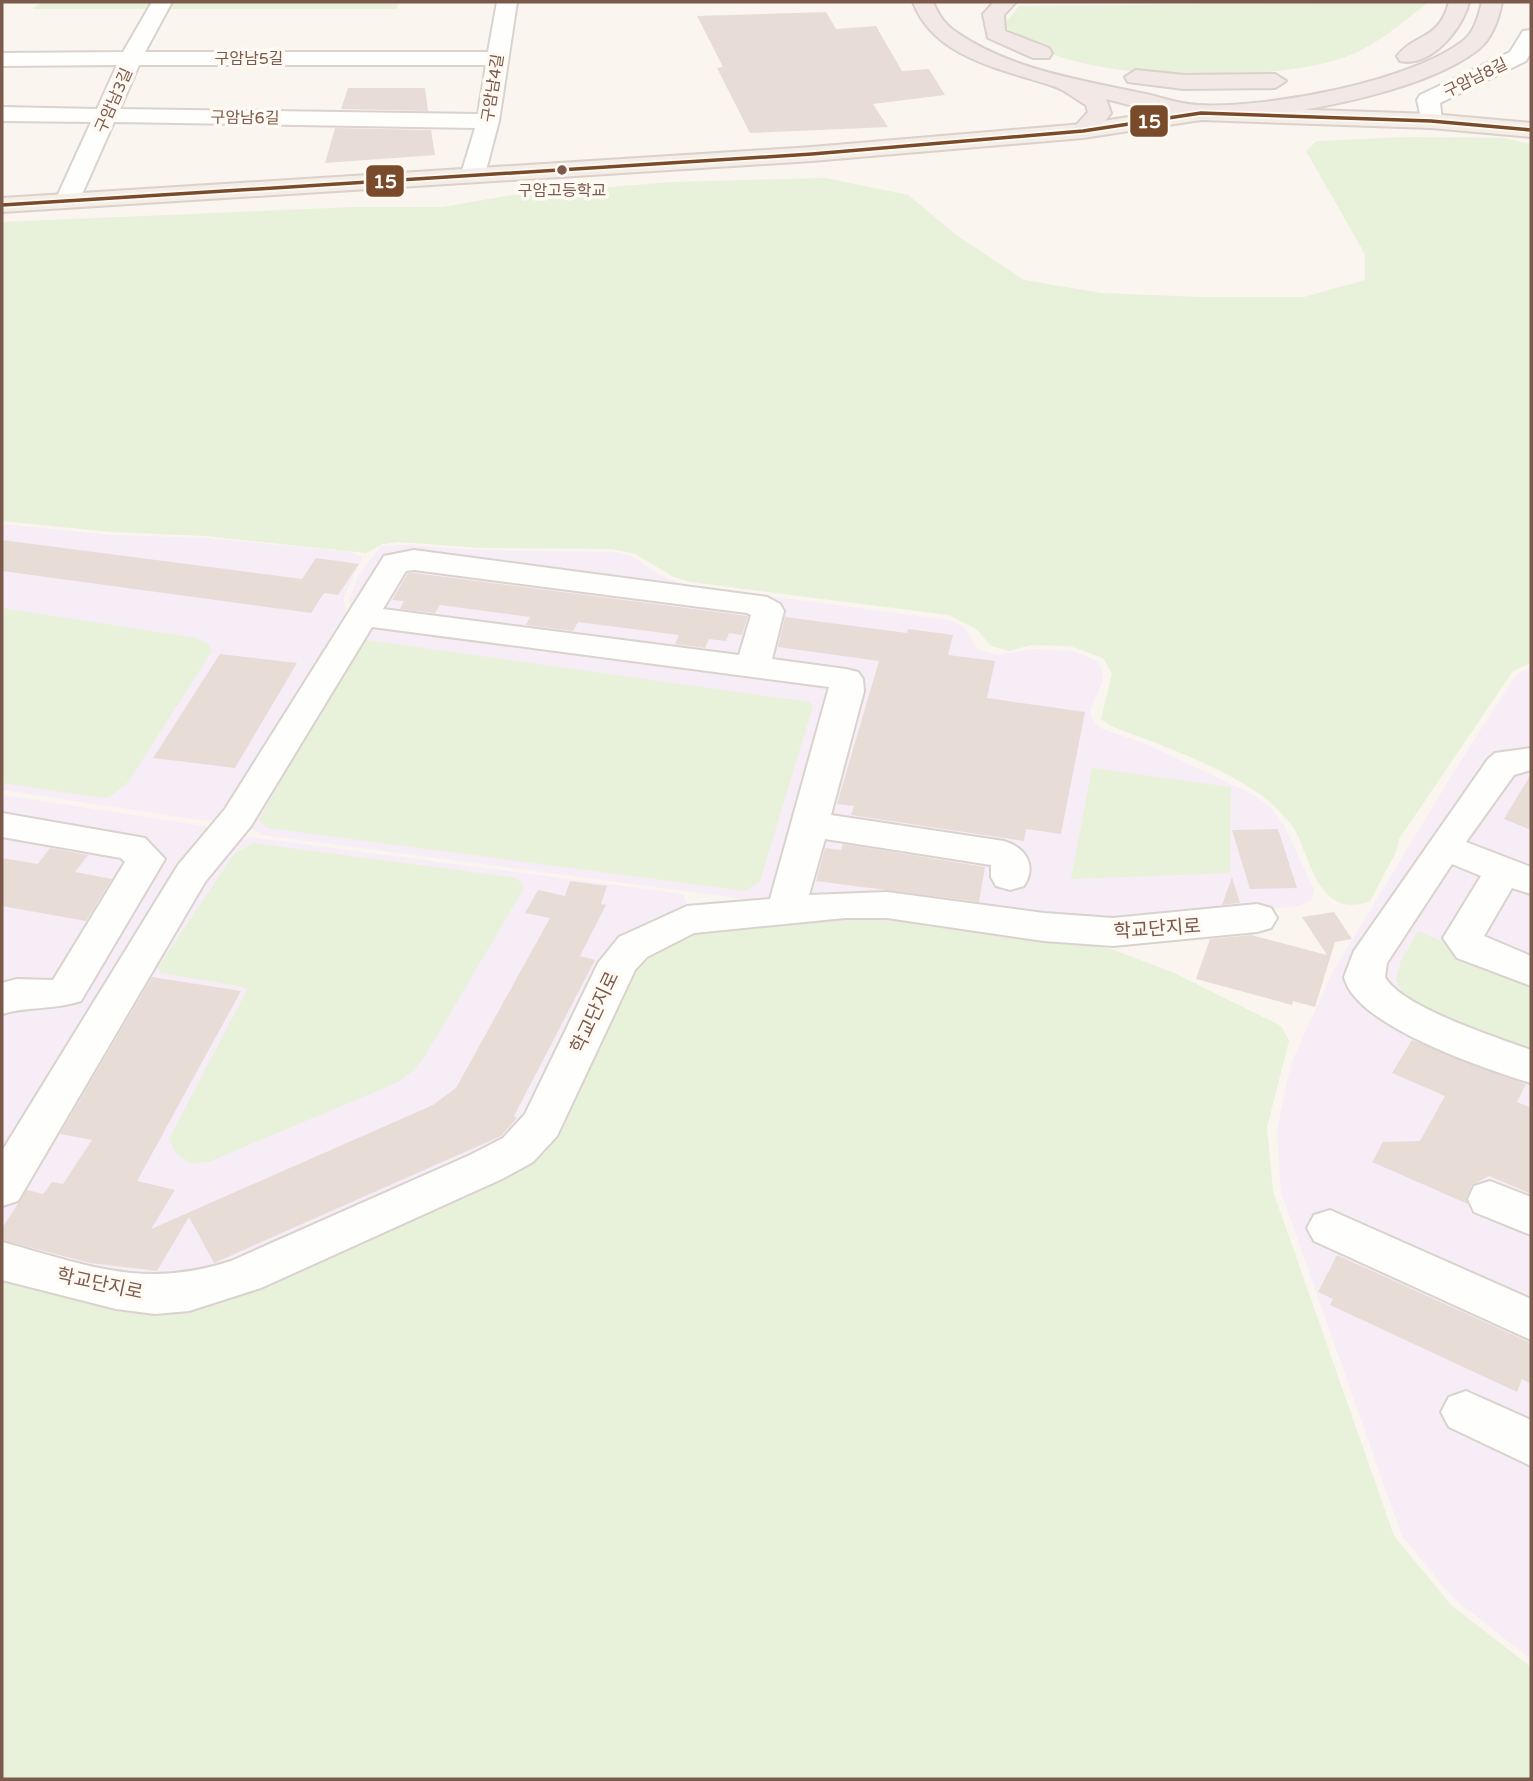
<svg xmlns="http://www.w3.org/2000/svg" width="1533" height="1781" viewBox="0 0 1533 1781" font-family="'Varela Round','Noto Sans KR',sans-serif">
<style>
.education{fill:#f6edf6}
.green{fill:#e8f1da}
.building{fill:#e7ddd6}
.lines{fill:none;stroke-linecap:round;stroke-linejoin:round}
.minor-casing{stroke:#dad2cd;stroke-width:4}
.major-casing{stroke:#dbd0cb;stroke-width:4}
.highway-casing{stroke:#dbd0cb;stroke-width:4}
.minor{fill:#fefefd;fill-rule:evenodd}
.major{fill:#f4eee7;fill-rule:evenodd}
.highway{fill:#f2e9e6;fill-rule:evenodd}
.bus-1-casing{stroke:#fffaf3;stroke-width:7}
.bus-1{stroke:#7a4b2a;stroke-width:3.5}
.bus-dot{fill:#7c5a4b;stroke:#fffaf3;stroke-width:2.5}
.labels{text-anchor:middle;stroke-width:7;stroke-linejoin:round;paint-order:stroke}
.far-street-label{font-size:16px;fill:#7c5a4b;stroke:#fffaf3}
.far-bus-label{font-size:16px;fill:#7c5a4b;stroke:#fffaf3}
.street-label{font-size:19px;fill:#7c5a4b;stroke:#fffaf3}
.line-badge{stroke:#fffaf3;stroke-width:2.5}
.badge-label{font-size:19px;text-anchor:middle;font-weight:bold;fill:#fff}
</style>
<rect width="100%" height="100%" fill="#faf5ef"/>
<path class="education" d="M 2,524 L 112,535 L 208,538 L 351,552 L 362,557 L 344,597 L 347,623 L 220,820 L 207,821 L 2,790 Z
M 408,545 L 479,550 L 616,552 L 632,556 L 661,576 L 684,585 L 949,620 L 964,627 L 977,649 L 997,655 L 1033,649 L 1073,651 L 1097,661 L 1102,670 L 1103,680 L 1090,711 L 1093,721 L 1102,729 L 1146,744 L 1252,794 L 1268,805 L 1284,825 L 1314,890 L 1311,900 L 1299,906 L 1133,922 L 1019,916 L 862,892 L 810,900 L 760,901 L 262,835 L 253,829 L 252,820 L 354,635 L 349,599 L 358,576 L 381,546 Z
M 1531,667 L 1531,1659 L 1454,1599 L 1402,1536 L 1281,1192 L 1277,1130 L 1291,1064 L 1332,973 L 1463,757 L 1517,674 Z
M 2,795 L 205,826 L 211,831 L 177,880 L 2,1174 Z
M 251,837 L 683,894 L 687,904 L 646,925 L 618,951 L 527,1131 L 235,1267 L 133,1281 L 2,1247 L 2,1212 L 155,950 L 234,842 Z"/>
<path class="green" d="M 40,2 L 398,2 L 397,9 L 33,9 Z
M 1429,2 C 1401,23 1373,49 1339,59 C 1265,83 1059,86 1004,25 L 1019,6 Z
M 1409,137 L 1504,138 L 1531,144 L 1531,663 L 1513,671 L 1399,839 L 1396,852 L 1370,901 C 1321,920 1312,864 1296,832 C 1292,824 1285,818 1279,811 C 1247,775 1159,744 1113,727 L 1101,719 L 1112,674 L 1103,658 L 1070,646 L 1031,645 L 1010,651 L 991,646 L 976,629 L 949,615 L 690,582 L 672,576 L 635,554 L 612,549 L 482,548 L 398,542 L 383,544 L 366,553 L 205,536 L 112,532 L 2,521 L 2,222 L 355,207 L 443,207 L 512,195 L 672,182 L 826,178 L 908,195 L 959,237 L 1024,280 L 1101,293 L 1202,297 L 1304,297 L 1365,280 L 1365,254 L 1306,151 L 1317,141 Z
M 2,608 L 197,638 L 208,644 L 212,651 L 129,781 L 111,796 L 103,798 L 2,783 Z
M 367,640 L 809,702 L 813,706 L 760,881 L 745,891 L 267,828 L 259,820 L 354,646 L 357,641 Z
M 1092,768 L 1231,787 L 1230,873 L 1071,879 Z
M 253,843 L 517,878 L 524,888 L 425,1056 L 413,1071 L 396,1083 L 211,1161 L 192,1164 L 176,1153 L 169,1139 L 248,988 L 161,973 L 158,967 L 234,854 Z
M 844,916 L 880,917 L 1080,941 L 1114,950 L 1174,973 L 1281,1026 L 1289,1041 L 1267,1127 L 1273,1191 L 1394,1536 L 1451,1605 L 1531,1667 L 1531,1779 L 2,1779 L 2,1275 L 160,1310 L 514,1167 L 640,958 L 688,930 Z
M 1418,931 L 1531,980 L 1531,1053 L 1416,1004 L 1403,993 L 1396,980 L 1401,960 Z"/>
<path class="building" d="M 826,12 L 836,29 L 876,26 L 902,71 L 929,69 L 945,95 L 873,104 L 888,127 L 750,133 L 717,68 L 723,67 L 697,16 Z
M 348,88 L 425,88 L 428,111 L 341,109 Z
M 335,128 L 431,130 L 435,155 L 325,163 Z
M 2,540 L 302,579 L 316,558 L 359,564 L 338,595 L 324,593 L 311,613 L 2,571 Z
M 408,573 L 414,573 L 748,616 L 742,635 L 729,633 L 726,641 L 709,639 L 705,648 L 675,644 L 679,635 L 578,622 L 573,631 L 526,625 L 530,617 L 440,605 L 435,613 L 400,609 L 404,601 L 392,600 Z
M 785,617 L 907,633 L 908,629 L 953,635 L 948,655 L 995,661 L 987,698 L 1085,712 L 1061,834 L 1026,829 L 1024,841 L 851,815 L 854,806 L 837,804 L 879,661 L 778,647 Z
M 220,654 L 297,663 L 235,768 L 153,758 Z
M 1531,774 L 1531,830 L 1504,819 Z
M 1278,829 L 1297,888 L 1250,889 L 1232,830 Z
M 843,844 L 985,867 L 979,902 L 816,881 L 825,848 L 841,850 Z
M 50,848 L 88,855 L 75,872 L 112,879 L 86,921 L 2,906 L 2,858 L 38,864 Z
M 1232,877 L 1240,903 L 1222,905 Z
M 570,881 L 607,886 L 601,904 L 606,905 L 580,956 L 595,960 L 514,1116 L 517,1118 L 501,1136 L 214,1263 L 189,1217 L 157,1271 L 90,1263 L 2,1240 L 2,1228 L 27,1190 L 43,1194 L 52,1182 L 63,1184 L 92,1140 L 60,1134 L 152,977 L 241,991 L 137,1181 L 175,1190 L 151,1229 L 433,1105 L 456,1088 L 550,918 L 525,913 L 538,890 L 565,896 Z
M 1334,912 L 1352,939 L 1335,942 L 1315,1007 L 1293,1001 L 1292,1005 L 1196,979 L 1210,939 L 1251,935 L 1327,955 L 1302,917 Z
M 1412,1040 L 1526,1084 L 1517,1102 L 1531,1108 L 1531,1194 L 1489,1176 L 1472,1185 L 1466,1198 L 1468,1204 L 1372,1162 L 1383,1142 L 1420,1141 L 1445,1096 L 1392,1073 Z
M 1337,1255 L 1531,1343 L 1531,1384 L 1522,1379 L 1517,1392 L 1330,1305 L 1333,1299 L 1318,1292 Z"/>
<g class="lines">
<g class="minor-casing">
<path id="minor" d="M 152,2 L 172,2 L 145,52 L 488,52 L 497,2 L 517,2 L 499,121 L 485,174 L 481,179 L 465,179 L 461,174 L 475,128 L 114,122 L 79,201 L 76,206 L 58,206 L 55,201 L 91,122 L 2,121 L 2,107 L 97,109 L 117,65 L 2,66 L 2,53 L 123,52 ZM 139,65 L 486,65 L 478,114 L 120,109 Z
M 1531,30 L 1531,52 L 1526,61 L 1440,103 L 1442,121 L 1439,126 L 1423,126 L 1417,100 L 1420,95 L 1510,52 L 1523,31 Z
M 414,550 L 767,597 L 780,604 L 784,611 L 772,659 L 846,669 L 858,672 L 863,679 L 864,691 L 831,815 L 1004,841 C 1026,848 1037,865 1024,886 L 1010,890 L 996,886 L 991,877 L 991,865 L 825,839 L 809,895 L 887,892 L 1044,913 L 1113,918 L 1257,904 L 1271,908 L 1277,918 L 1271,928 L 1257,932 L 1113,946 L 1044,941 L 887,918 L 845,918 L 694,933 L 647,957 L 635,970 L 557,1136 L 533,1162 L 502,1179 L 261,1288 L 189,1311 L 155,1314 L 116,1309 L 2,1280 L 2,1242 C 87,1265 143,1290 231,1261 L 470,1155 L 503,1138 L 525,1114 L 598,963 L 619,937 L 687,906 L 770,899 L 829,687 L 372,627 L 251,826 L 205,882 L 18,1201 L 2,1206 L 2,1151 L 178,865 L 225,809 L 384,556 ZM 414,570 L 747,613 L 751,615 L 739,655 L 383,609 L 406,571 Z
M 1531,748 L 1531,770 L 1514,775 L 1466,842 L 1531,867 L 1531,894 L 1512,888 L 1484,936 L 1531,956 L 1531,986 L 1457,958 L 1443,938 L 1481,876 L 1452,864 L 1387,963 L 1385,977 C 1401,1007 1498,1038 1531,1050 L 1531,1083 C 1486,1069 1355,1026 1344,977 L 1354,951 L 1488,759 L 1495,753 Z
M 2,813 L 145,838 L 165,859 L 81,1001 C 54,1010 29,1006 2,1014 L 2,983 L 17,979 L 53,980 L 125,862 L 121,858 L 2,837 Z
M 1490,1181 L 1531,1197 L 1531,1235 L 1474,1212 L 1468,1199 L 1474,1186 Z
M 1330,1210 L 1531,1299 L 1531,1340 L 1314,1241 L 1307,1228 L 1314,1215 Z
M 1466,1391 L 1531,1420 L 1531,1466 L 1449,1427 L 1441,1412 L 1449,1397 Z"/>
</g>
<g class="major-casing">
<path id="major" d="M 1201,106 L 1431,114 L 1531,123 L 1531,137 L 1431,128 L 1201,120 L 1083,138 L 812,161 L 2,212 L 2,198 L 812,147 L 1083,124 Z"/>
</g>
<g class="highway-casing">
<path id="highway" d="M 913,2 L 933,2 C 939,16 945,25 959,34 C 1012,70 1085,81 1146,94 C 1163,98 1180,104 1198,105 C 1265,109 1412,82 1464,40 C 1475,31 1479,14 1482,2 L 1502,2 C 1499,18 1492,38 1479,49 C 1423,94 1272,121 1200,119 C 1169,118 1136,106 1106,99 L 1111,113 C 1102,126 1092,140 1075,136 L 1071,131 L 1088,112 L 1086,105 C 1075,99 1064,89 1053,86 C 1002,69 934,58 913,2 Z
M 994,2 L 1016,2 L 1004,15 L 1005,31 L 1049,48 L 1052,53 L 1049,58 L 1033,58 L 988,38 L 983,14 Z
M 1449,2 L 1469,2 C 1463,28 1431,68 1400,61 L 1397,56 C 1415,33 1439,41 1449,2 Z
M 1136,70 L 1184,75 L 1275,74 L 1286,81 L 1275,88 L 1184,89 L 1128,82 L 1125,77 Z"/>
</g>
<use href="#minor" class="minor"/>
<use href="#major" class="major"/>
<use href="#highway" class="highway"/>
<g class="bus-1-casing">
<path id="bus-1" d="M 2,205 L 812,154 L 1083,131 L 1201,113 L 1431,121 L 1531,130"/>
</g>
<use href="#bus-1" class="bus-1"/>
</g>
<circle class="bus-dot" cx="562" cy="170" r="6"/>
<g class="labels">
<g class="far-street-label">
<text x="249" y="64">구암남5길</text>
<text transform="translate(1475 77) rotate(-26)" y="6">구암남8길</text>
<text transform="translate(492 88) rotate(-81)" y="6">구암남4길</text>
<text transform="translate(113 100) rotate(-66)" y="6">구암남3길</text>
<text transform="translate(245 117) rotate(1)" y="6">구암남6길</text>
</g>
<g class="far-bus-label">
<text x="562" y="196">구암고등학교</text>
</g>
<g class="street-label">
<text transform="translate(1157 928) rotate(-4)" y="7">학교단지로</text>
<text transform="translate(594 1012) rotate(-65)" y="7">학교단지로</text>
<text transform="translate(100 1283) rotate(12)" y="7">학교단지로</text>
</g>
</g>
<g class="line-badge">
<rect x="1129" y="104" width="40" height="34" rx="7" fill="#7a4b2a"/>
<rect x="365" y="164" width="40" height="34" rx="7" fill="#7a4b2a"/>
</g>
<g class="badge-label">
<text x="1149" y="128">15</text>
<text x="385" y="188">15</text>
</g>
<rect width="1533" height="1781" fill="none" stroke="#7c5a4b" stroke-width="7"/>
</svg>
